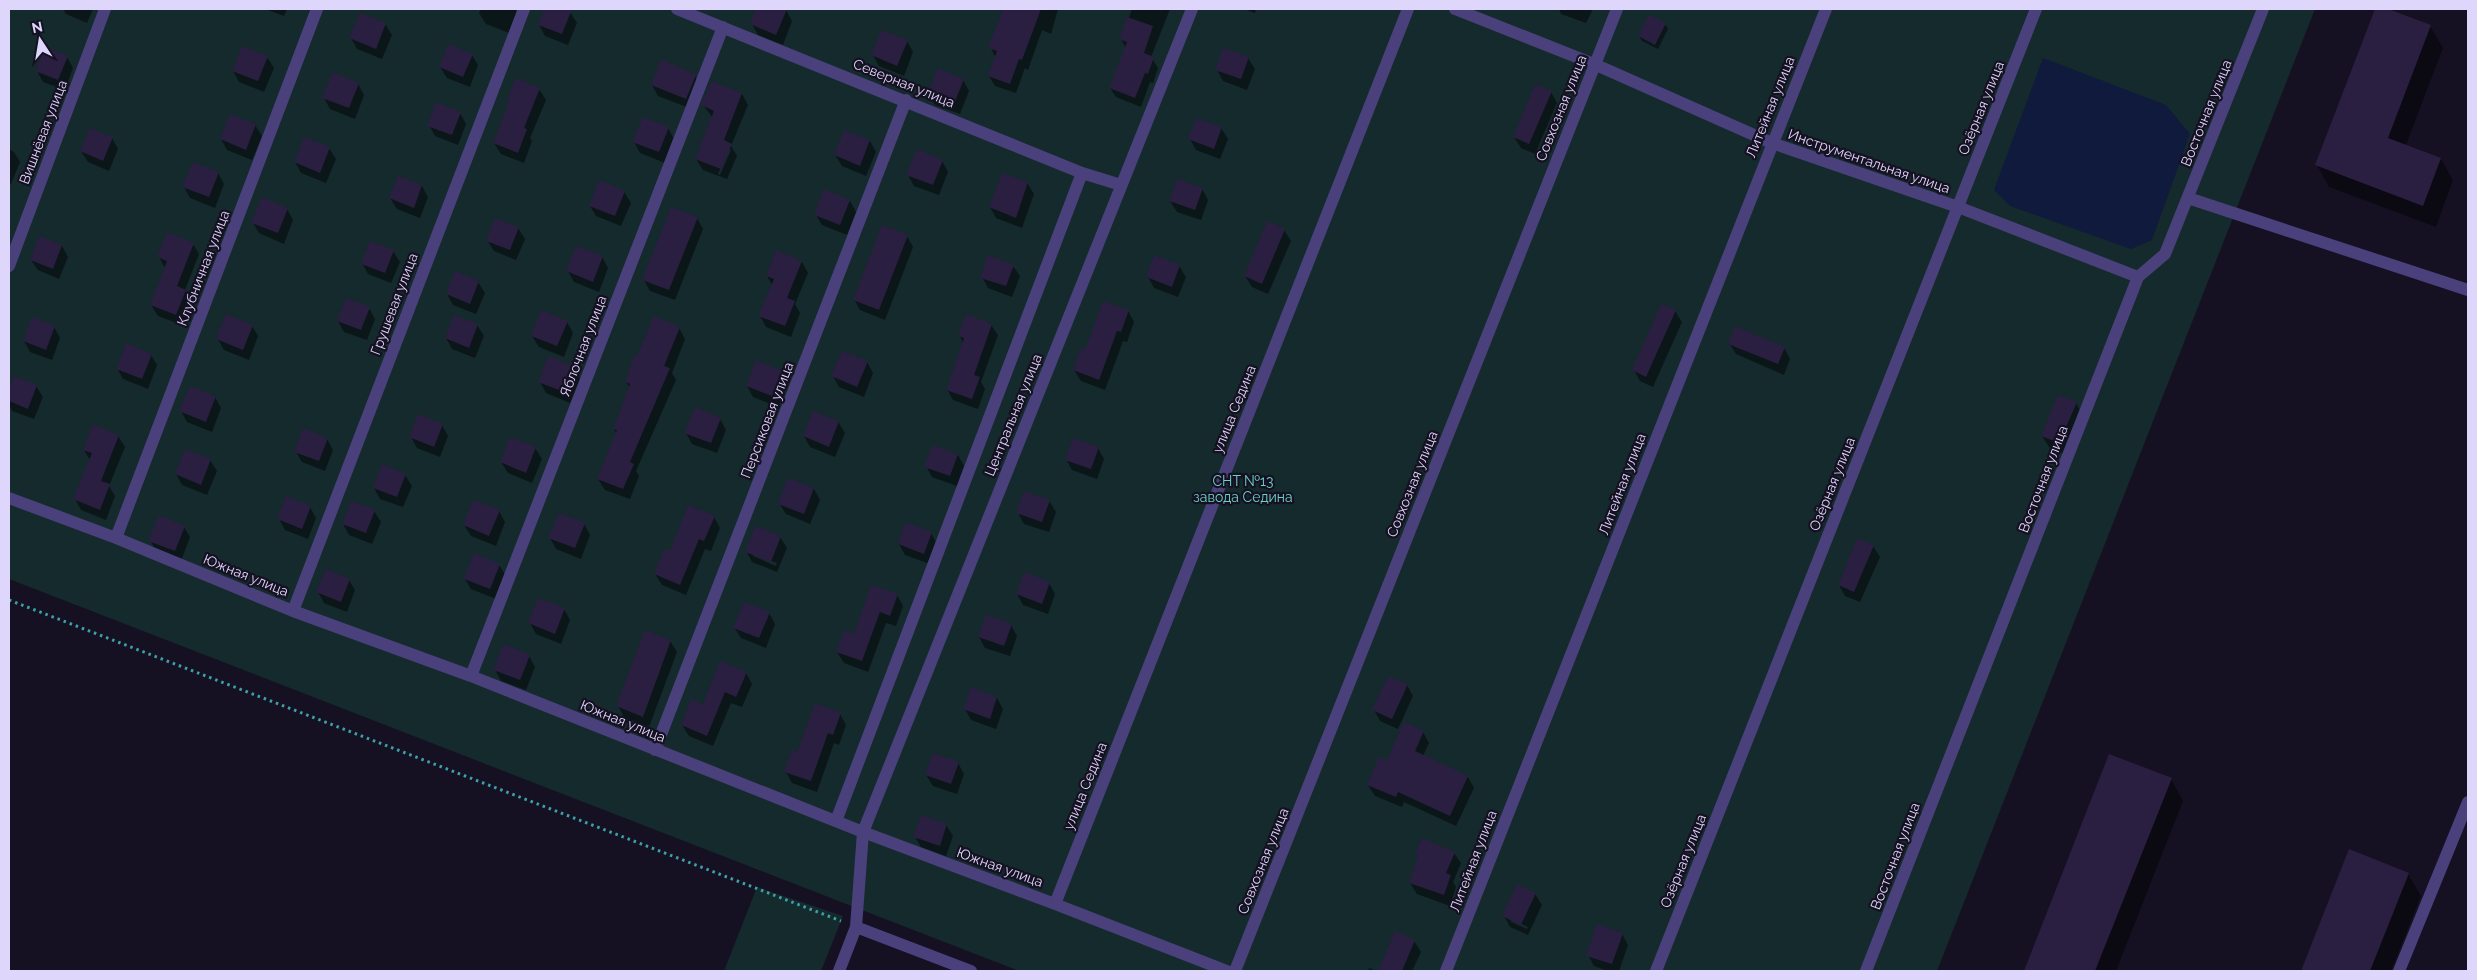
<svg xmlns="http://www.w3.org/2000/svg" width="2477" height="980" viewBox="0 0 2477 980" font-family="Raleway,sans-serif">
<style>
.green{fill:#142a2c}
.water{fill:#0f1a3d}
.shadow{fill:#0007;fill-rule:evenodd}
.building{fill:#2a1f41}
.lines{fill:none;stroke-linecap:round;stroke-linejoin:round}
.path{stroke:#3ca2a9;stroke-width:3;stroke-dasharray:2.5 4;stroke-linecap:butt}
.minor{stroke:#4a417c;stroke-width:12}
.labels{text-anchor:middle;stroke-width:4.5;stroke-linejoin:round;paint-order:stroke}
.street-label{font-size:14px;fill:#dfd7fb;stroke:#161122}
.park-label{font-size:14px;fill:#6ad3c5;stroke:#161122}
</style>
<rect width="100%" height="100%" fill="#161122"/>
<path class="green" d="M 9,9 L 2315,9 L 1937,971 L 1019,971 L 9,579 Z
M 757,887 L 843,916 L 821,971 L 724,971 Z"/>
<path class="water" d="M 2043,58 L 2166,105 L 2190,134 L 2152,240 L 2131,249 L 2010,206 L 1994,190 Z"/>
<path class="shadow" d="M 63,9 L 93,9 L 87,23 L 66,14 Z
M 265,9 L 287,9 L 284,16 Z
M 481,9 L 516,9 L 517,11 L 509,33 L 486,24 L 479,13 Z
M 545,9 L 562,9 L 570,12 L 577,23 L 568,45 L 545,36 L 539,25 Z
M 758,9 L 786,10 L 792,21 L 783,45 L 758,35 L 752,24 Z
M 1003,9 L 1058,9 L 1051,34 L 1042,30 L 1028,70 L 1025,68 L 1016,93 L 995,86 L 989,76 L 996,58 L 990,47 Z
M 1132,9 L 1170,9 L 1151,57 L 1158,68 L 1153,83 L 1150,82 L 1141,107 L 1116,97 L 1110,88 L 1126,48 L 1121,39 Z
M 1244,9 L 1256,9 L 1255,13 Z
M 1559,9 L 1593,9 L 1586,23 L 1561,14 Z
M 2376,9 L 2385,9 L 2430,26 L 2443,48 L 2406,145 L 2441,159 L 2453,180 L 2436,227 L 2329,187 L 2317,165 Z
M 1650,16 L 1665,24 L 1668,29 L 1658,49 L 1642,41 L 1639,36 Z
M 385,24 L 392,35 L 382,59 L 357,49 L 351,38 Z
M 907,41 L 913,52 L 904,76 L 879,66 L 873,55 Z
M 472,55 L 478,65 L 470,87 L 447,78 L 440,67 Z
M 67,57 L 73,68 L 65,90 L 43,82 L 37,71 Z
M 267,57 L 274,68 L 264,92 L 239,82 L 233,71 Z
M 1248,58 L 1255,69 L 1247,90 L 1223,81 L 1217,70 Z
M 695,76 L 701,87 L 692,109 L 658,96 L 652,85 Z
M 963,80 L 969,91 L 960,114 L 935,105 L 929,94 Z
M 358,84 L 364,95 L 355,119 L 330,109 L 324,98 Z
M 539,89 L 546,100 L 530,138 L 532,141 L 524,163 L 501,154 L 494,143 L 510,104 L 508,101 Z
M 1551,92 L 1557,103 L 1535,154 L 1521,148 L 1514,137 Z
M 742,94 L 748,105 L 731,146 L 737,156 L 727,179 L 703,170 L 696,159 L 713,118 L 703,105 ZM 729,148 L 731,150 L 720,175 L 718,174 Z
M 460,113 L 466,124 L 458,145 L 435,136 L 429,125 Z
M 255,125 L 262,136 L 252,160 L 227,150 L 221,139 Z
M 668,128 L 674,139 L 665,163 L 640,153 L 634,142 Z
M 1221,128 L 1228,139 L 1220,159 L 1196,150 L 1190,139 Z
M 845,132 L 870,141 L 876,152 L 866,176 L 842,166 L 835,155 Z
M 112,138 L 118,149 L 109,171 L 88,162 L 81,151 Z
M 329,148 L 336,159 L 326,183 L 301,173 L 295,162 Z
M 9,149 L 14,152 L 20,162 L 11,184 L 9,183 Z
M 942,161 L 948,172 L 939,195 L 914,186 L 908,175 Z
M 218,173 L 224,184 L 215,208 L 190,198 L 184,187 Z
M 1027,183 L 1034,194 L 1022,228 L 996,218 L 990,207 Z
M 422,186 L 428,197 L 420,218 L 397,209 L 390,198 Z
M 1202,189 L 1208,200 L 1201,220 L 1177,212 L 1170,201 Z
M 624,192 L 631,203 L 621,226 L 596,216 L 590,206 Z
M 850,201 L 856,212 L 847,235 L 822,225 L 816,215 Z
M 287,209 L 293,220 L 284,244 L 259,233 L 253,223 Z
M 697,218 L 703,229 L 675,300 L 650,291 L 644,280 Z
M 518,228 L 525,239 L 516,260 L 494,251 L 487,240 Z
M 1284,230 L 1291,241 L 1268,294 L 1252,287 L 1245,276 Z
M 907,236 L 913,247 L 885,320 L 860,310 L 854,299 Z
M 193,244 L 199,254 L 185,290 L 192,302 L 182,325 L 158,316 L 151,305 L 165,268 L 159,257 Z
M 62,246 L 68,257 L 59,279 L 38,270 L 31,260 Z
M 393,251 L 400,262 L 391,283 L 368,274 L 362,263 Z
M 602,257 L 608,268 L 599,292 L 574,282 L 568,271 Z
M 802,262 L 808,273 L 795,304 L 800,313 L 791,337 L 766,327 L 760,316 L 772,285 L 767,276 Z
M 1013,266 L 1020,276 L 1012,297 L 988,288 L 982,277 Z
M 1179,266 L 1186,277 L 1178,297 L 1154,288 L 1148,277 Z
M 478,282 L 485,293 L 476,314 L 453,305 L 447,294 Z
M 369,308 L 375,319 L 367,340 L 344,332 L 338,321 Z
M 1128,311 L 1134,322 L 1127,342 L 1123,341 L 1105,390 L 1081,381 L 1074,370 L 1086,352 Z
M 1675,311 L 1682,322 L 1653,387 L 1640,381 L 1634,370 Z
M 567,322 L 573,333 L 564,357 L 539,347 L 532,336 Z
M 477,325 L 484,336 L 475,358 L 452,349 L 446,338 Z
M 991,325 L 998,335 L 981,382 L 985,389 L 978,409 L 953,400 L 947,389 L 963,343 L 960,336 Z
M 252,326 L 258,336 L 249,360 L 224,350 L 218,339 Z
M 54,327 L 60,338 L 52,360 L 30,352 L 24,341 Z
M 679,328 L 685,339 L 672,373 L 676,380 L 636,471 L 639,476 L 630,499 L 605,490 L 598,479 L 617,434 L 614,429 L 630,388 L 626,382 L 638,358 Z
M 1729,343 L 1784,348 L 1790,359 L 1784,375 L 1736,354 Z
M 151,355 L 157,365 L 148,389 L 123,379 L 117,368 Z
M 867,362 L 873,373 L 864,397 L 839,387 L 833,376 Z
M 574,368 L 580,379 L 570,403 L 546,393 L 540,382 Z
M 781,372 L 788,383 L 778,407 L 753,397 L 747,386 Z
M 15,378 L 36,386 L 43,397 L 34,419 L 12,411 L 9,404 L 9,393 Z
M 215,397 L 221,408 L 212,432 L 187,422 L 181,411 Z
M 2076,403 L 2082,414 L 2065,454 L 2049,447 L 2042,436 Z
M 720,419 L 726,430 L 717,453 L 692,444 L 686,433 Z
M 838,422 L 845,433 L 835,457 L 810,447 L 804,436 Z
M 442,425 L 448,436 L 440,457 L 417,448 L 411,437 Z
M 118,436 L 125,447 L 109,486 L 115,496 L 106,520 L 81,510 L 75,499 L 90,460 L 84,450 Z
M 327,439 L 333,450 L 325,471 L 302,462 L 296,452 Z
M 535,448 L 542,459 L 532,483 L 508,473 L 501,462 Z
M 1098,448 L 1104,459 L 1097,479 L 1072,470 L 1066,459 Z
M 958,455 L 964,466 L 957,486 L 932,477 L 926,466 Z
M 210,460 L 217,471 L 207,495 L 182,485 L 176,474 Z
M 405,475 L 412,486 L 403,507 L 380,499 L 374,488 Z
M 789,479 L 814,489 L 820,500 L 810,524 L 786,514 L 779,503 Z
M 1049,501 L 1056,512 L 1049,532 L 1024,524 L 1018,513 Z
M 310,507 L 316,518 L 308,539 L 285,530 L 279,519 Z
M 374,511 L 381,522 L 372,544 L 349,535 L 343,524 Z
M 499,511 L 505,522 L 496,546 L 471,536 L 464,525 Z
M 714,517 L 720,528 L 711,551 L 705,549 L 686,595 L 662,585 L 655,574 L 671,553 Z
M 584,524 L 590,535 L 581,559 L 556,549 L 550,538 Z
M 184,527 L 190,537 L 181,561 L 156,551 L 150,540 Z
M 931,533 L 937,544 L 930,564 L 905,555 L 899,544 Z
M 780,537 L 787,548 L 777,572 L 752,562 L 746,551 ZM 753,554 L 777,563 L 776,566 L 753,556 Z
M 1873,546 L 1880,557 L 1860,602 L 1845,596 L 1839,585 Z
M 499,565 L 506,576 L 496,599 L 471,589 L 465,579 Z
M 349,580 L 355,590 L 347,612 L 324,603 L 318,592 Z
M 1049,583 L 1055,594 L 1048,614 L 1023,605 L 1017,594 Z
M 897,595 L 903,606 L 896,626 L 886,623 L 868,672 L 844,663 L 837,652 Z
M 564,609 L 570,620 L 561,644 L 536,634 L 530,623 Z
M 769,613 L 775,624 L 766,648 L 741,638 L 734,627 Z
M 1011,625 L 1017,636 L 1010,656 L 985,648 L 979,637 Z
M 670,641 L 677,652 L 649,727 L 624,717 L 618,706 Z
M 529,656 L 535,667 L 526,690 L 501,681 L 495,670 Z
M 746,673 L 752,684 L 742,707 L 731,703 L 713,746 L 689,736 L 682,725 Z
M 1407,685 L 1413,696 L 1398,729 L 1380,721 L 1374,710 Z
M 997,698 L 1003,709 L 996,729 L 971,720 L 965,709 Z
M 840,714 L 846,725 L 839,745 L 834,743 L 817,792 L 792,783 L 786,772 L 798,753 Z
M 1423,732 L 1429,743 L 1423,756 L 1468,777 L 1474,788 L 1456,826 L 1404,802 L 1402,807 L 1375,796 L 1368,785 L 1388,762 Z
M 2110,755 L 2171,779 L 2183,801 L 2116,971 L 2025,971 Z
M 958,763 L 964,774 L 957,794 L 933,786 L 926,775 Z
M 946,825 L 953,836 L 946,856 L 921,847 L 915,837 Z
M 2349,851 L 2408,874 L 2421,896 L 2391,971 L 2302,971 Z
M 1454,853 L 1461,863 L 1453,882 L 1456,887 L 1450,906 L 1417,894 L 1410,883 L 1419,858 L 1416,854 Z
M 1535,894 L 1542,905 L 1528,935 L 1510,927 L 1504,916 ZM 1511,919 L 1528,927 L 1527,929 L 1511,922 Z
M 1396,933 L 1414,941 L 1421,952 L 1412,971 L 1379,971 Z
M 1622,934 L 1628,945 L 1619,971 L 1608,971 L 1594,966 L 1588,955 Z
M 1369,968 L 1377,971 L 1368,971 Z"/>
<path class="building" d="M 544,9 L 572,9 L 562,34 L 538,25 Z
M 756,9 L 787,9 L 776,35 L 750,24 Z
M 1003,9 L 1041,9 L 1022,60 L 1019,59 L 1010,84 L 988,76 L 997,51 L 988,48 Z
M 2375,9 L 2388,9 L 2431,25 L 2388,138 L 2441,158 L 2423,206 L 2315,165 Z
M 360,13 L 386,23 L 376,49 L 349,38 Z
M 1649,15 L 1666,23 L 1655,45 L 1638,36 Z
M 1127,17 L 1153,26 L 1144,53 L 1154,57 L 1148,74 L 1145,73 L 1135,98 L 1109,88 L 1127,42 L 1119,39 Z
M 881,30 L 908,40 L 897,66 L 871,55 Z
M 448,44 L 473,54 L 463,77 L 439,67 Z
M 242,46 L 268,56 L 258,81 L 232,71 Z
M 45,47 L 68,56 L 58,80 L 35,71 Z
M 1223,48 L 1249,57 L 1241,79 L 1215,70 Z
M 661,59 L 696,75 L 686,99 L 651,85 Z
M 938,68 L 964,79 L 954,104 L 927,94 Z
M 333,72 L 359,83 L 349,108 L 322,98 Z
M 515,78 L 540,88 L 524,128 L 527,129 L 518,153 L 493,143 L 509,102 L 507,101 Z
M 711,81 L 742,93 L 724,140 L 732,144 L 721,169 L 695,159 L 714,111 L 701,105 Z
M 1535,84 L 1552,91 L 1529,144 L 1513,137 Z
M 436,102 L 461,112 L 452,135 L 427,126 Z
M 230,114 L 256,124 L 246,150 L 220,139 Z
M 643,117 L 669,127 L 659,152 L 632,142 Z
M 1196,118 L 1222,127 L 1214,149 L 1188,139 Z
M 90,128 L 113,137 L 103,161 L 80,151 Z
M 844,130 L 870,140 L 860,166 L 834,155 Z
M 304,137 L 330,147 L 320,173 L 294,162 Z
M 917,149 L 943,160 L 933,185 L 906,175 Z
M 193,162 L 219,172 L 209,197 L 182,187 Z
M 1002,173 L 1028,182 L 1016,218 L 989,207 Z
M 398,176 L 422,185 L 414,208 L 389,198 Z
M 1177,179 L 1203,188 L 1195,210 L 1169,201 Z
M 599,180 L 625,191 L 615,216 L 589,206 Z
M 824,189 L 850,200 L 840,225 L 814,215 Z
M 262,197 L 288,208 L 278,233 L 251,223 Z
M 671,207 L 698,217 L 669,290 L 642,280 Z
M 495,218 L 519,227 L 510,250 L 486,241 Z
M 1267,221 L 1285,229 L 1262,284 L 1244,276 Z
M 882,225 L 908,235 L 879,310 L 853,300 Z
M 167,232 L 194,243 L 177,286 L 186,290 L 176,315 L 150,305 L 167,261 L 157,257 Z
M 39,236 L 62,245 L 53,269 L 30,260 Z
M 370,241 L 394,250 L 385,273 L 361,264 Z
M 576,246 L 603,256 L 593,282 L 566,271 Z
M 776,250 L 802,261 L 787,298 L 795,301 L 785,326 L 758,316 L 774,279 L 766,276 Z
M 988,255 L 1014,265 L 1006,286 L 980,278 Z
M 1154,255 L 1180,265 L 1172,287 L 1146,277 Z
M 455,271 L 479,281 L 470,304 L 446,294 Z
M 346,298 L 370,307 L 361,330 L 337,321 Z
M 1103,301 L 1129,310 L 1121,332 L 1117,331 L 1099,380 L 1073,370 L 1081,348 L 1085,350 Z
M 1661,304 L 1676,310 L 1646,377 L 1632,370 Z
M 541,310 L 568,321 L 557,346 L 531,336 Z
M 226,314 L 253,325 L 243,350 L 216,339 Z
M 966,314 L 992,324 L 974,375 L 980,377 L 972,399 L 946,390 L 964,338 L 958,336 Z
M 454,315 L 478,324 L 469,348 L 445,338 Z
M 654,316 L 680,327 L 664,366 L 670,368 L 630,462 L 634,464 L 623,489 L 597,479 L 617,430 L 613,429 L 630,384 L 625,382 L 634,355 L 637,356 Z
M 32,317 L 55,326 L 46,350 L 23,341 Z
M 1735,326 L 1785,347 L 1778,364 L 1728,344 Z
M 126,343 L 152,354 L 142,379 L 116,369 Z
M 842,351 L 868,361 L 857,387 L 831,376 Z
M 548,356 L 575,367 L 564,392 L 538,382 Z
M 756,360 L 782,371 L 772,396 L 746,386 Z
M 14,376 L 37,385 L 28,409 L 9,401 L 9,390 Z
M 190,386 L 216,396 L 206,422 L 179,411 Z
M 2058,395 L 2077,402 L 2059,443 L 2041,436 Z
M 695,407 L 721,418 L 711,443 L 684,433 Z
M 813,411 L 839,421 L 829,447 L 803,436 Z
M 418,414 L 443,424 L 434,447 L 409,437 Z
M 93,424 L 119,435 L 101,481 L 110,484 L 100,510 L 73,499 L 92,453 L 83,450 Z
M 303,428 L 328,438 L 319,461 L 294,452 Z
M 510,437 L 536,447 L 526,473 L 500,462 Z
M 1073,438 L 1099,447 L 1091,469 L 1065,460 Z
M 932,445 L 958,454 L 950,476 L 924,467 Z
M 185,449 L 211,459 L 201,485 L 175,474 Z
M 382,464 L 406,474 L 397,497 L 373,488 Z
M 788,478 L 814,488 L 804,514 L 778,504 Z
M 1024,491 L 1050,500 L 1042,522 L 1016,513 Z
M 286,496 L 311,506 L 302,529 L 277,519 Z
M 473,500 L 500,510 L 489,536 L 463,525 Z
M 351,501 L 375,510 L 366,533 L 342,524 Z
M 688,505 L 715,516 L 704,541 L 699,539 L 680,585 L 654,574 L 664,549 L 670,551 Z
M 559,513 L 585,523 L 575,548 L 548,538 Z
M 159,515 L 185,526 L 175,551 L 148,541 Z
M 905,522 L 932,532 L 924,554 L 898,544 Z
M 755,526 L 781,536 L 771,562 L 745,552 Z
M 1857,538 L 1874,545 L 1854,592 L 1838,585 Z
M 474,553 L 500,564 L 490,589 L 464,579 Z
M 326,569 L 350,579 L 341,602 L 316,592 Z
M 1024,572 L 1050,582 L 1042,604 L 1016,594 Z
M 871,585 L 898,594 L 890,616 L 880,612 L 862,661 L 836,652 L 844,630 L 854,634 Z
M 538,598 L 565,608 L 555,634 L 528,623 Z
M 744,602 L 770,612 L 759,638 L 733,628 Z
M 986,614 L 1012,624 L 1004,646 L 978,637 Z
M 645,630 L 671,640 L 643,717 L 616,706 Z
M 503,644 L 530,655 L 520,680 L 493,670 Z
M 720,661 L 747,672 L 736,697 L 725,692 L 707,736 L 681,725 L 691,699 L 703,704 Z
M 1388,676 L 1408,684 L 1392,719 L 1372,710 Z
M 971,687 L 997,697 L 990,719 L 963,709 Z
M 815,703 L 841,713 L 833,735 L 828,733 L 811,781 L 784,772 L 792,750 L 797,752 Z
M 1404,722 L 1424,731 L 1415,751 L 1468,776 L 1450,816 L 1398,792 L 1396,797 L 1367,785 L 1379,757 L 1387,760 Z
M 933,753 L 959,762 L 951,784 L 925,775 Z
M 2109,754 L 2172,778 L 2095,971 L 2024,971 Z
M 921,815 L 947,824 L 940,846 L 913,837 Z
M 1422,838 L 1455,852 L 1446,873 L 1451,875 L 1444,895 L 1409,883 L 1418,856 L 1415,854 Z
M 2349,849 L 2409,873 L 2370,971 L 2301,971 Z
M 1517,884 L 1536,893 L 1521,925 L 1502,916 Z
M 1597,924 L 1623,933 L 1612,964 L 1586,956 Z
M 1395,931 L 1415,940 L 1402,971 L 1378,971 Z"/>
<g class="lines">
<path class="path" d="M 9,600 L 841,921"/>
<path class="minor" d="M 677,9 L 1082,173 L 1121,185
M 1455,9 L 1594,64 L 1772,143 L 1958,207 L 2138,277
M 2188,198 L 2468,290
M 9,266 L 105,9
M 9,498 L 116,538 L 293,611 L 471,676 L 863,832 L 1055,904 L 1227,971
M 116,538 L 317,9
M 293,611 L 524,9
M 471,676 L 723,27
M 655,750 L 906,100
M 836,821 L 1082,173
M 1055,904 L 1408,9
M 856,927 L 863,832 L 1192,9
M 839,971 L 856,927 L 971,971
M 1235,971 L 1617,9
M 1446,971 L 1826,9
M 1656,971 L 2036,9
M 1866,971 L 2138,277 L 2165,254 L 2263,9
M 2399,971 L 2468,802"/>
</g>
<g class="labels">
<g class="street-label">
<text transform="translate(904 83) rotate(22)" y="5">Северная улица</text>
<text transform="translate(1770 107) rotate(-68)" y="5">Литейная улица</text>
<text transform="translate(1561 108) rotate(-68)" y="5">Совхозная улица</text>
<text transform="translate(1981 108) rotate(-68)" y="5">Озёрная улица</text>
<text transform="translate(2206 113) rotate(-68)" y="5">Восточная улица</text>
<text transform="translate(43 132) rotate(-69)" y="5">Вишнёвая улица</text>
<text transform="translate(1869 161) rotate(19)" y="5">Инструментальная улица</text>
<text transform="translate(203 268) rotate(-69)" y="5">Клубничная улица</text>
<text transform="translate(394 304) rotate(-69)" y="5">Грушевая улица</text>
<text transform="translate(583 346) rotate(-69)" y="5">Яблочная улица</text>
<text transform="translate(1234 409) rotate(-68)" y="5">улица Седина</text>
<text transform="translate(1013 415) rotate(-68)" y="5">Центральная улица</text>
<text transform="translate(767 420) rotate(-69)" y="5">Персиковая улица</text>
<text transform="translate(2043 479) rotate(-69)" y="5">Восточная улица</text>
<text transform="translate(1412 484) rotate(-68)" y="5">Совхозная улица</text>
<text transform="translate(1622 484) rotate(-69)" y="5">Литейная улица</text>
<text transform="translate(1832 484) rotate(-68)" y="5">Озёрная улица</text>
<text transform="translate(246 575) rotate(22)" y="5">Южная улица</text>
<text transform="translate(623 721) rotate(22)" y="5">Южная улица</text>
<text transform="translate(1085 786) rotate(-68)" y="5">улица Седина</text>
<text transform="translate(1895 856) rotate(-69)" y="5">Восточная улица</text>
<text transform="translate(1263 861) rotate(-68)" y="5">Совхозная улица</text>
<text transform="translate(1473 861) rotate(-69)" y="5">Литейная улица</text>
<text transform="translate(1683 861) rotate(-68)" y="5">Озёрная улица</text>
<text transform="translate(1000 867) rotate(20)" y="5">Южная улица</text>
</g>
<g class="park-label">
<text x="1243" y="486">СНТ №13<tspan x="1243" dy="16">завода Седина</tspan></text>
</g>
</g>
<rect width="2477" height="980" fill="none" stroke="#dfd7fb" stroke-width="20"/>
<g transform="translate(40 40) rotate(348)" stroke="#161122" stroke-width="4" paint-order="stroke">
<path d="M0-4L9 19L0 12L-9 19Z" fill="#dfd7fb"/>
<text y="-8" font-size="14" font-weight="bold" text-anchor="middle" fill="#dfd7fb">N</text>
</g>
</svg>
